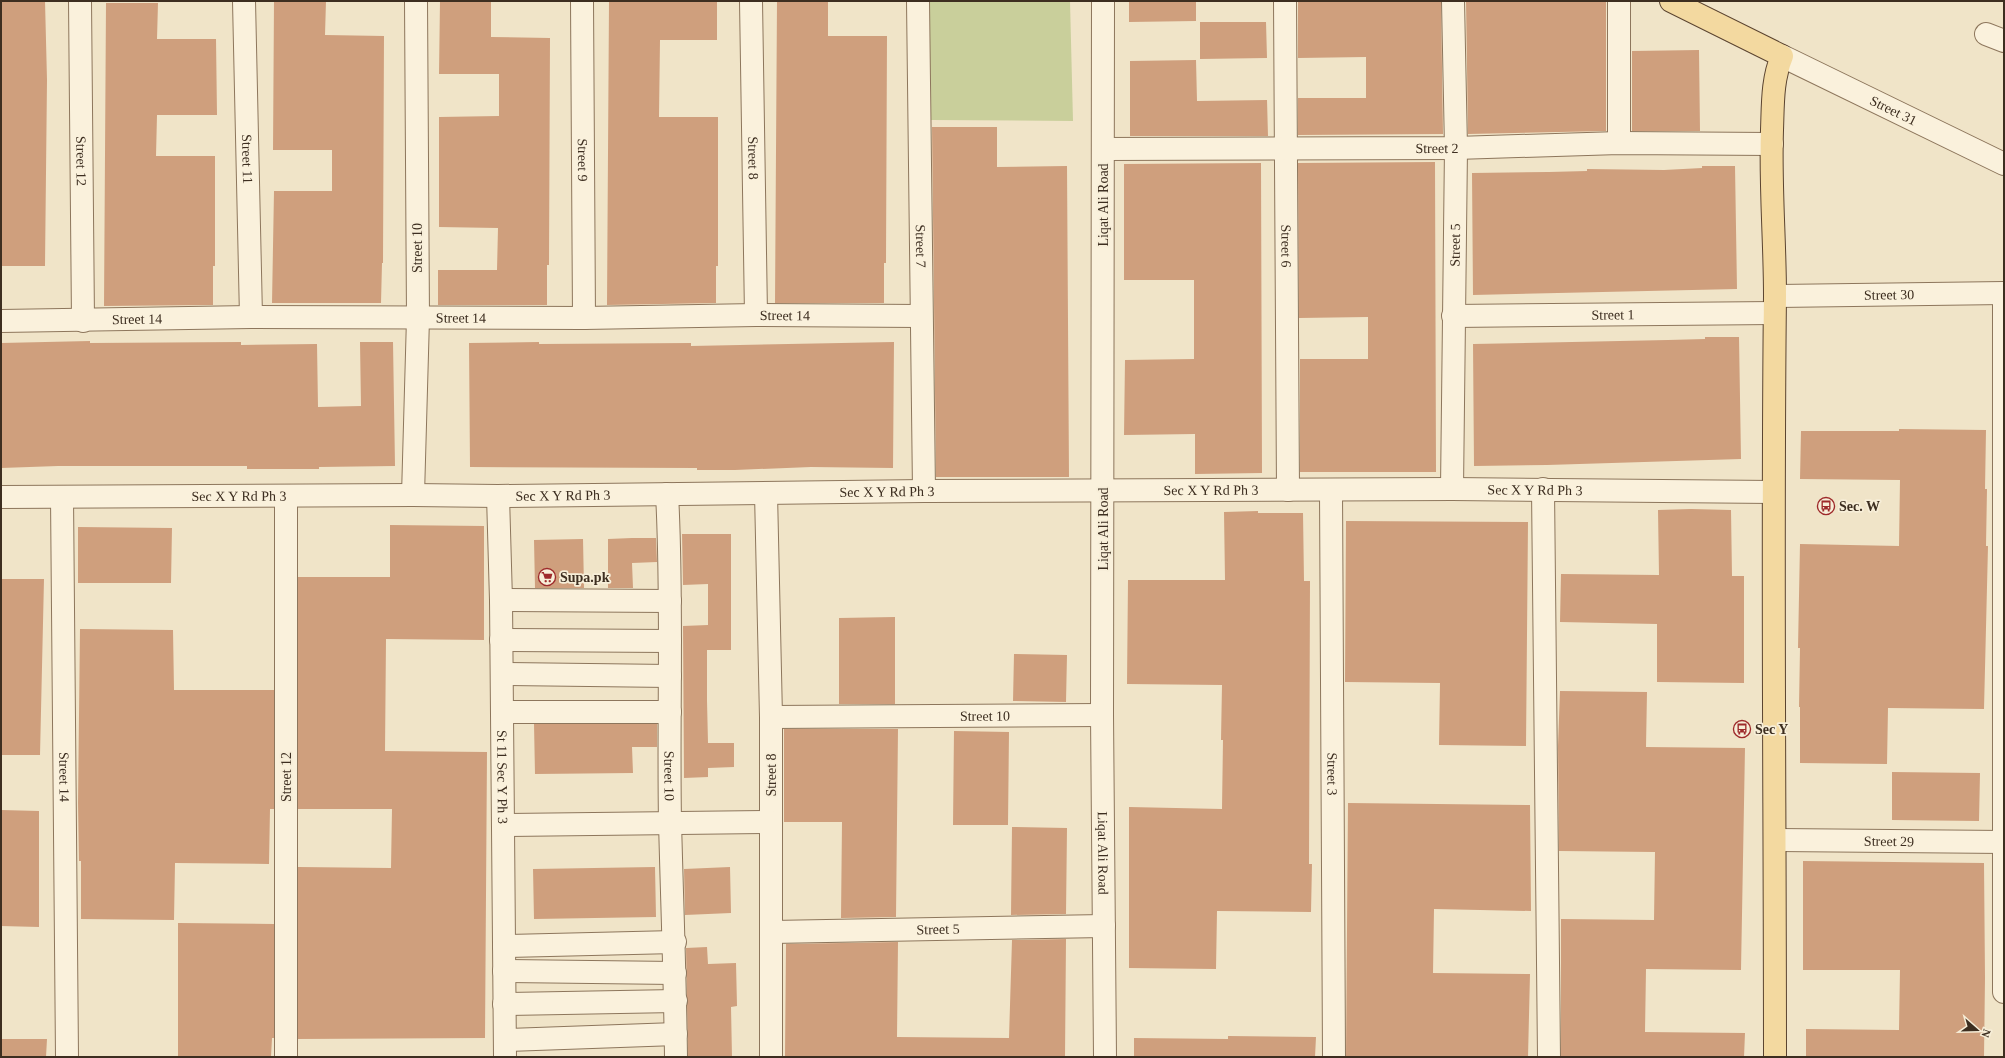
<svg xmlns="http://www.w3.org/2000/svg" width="2005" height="1058" viewBox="0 0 2005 1058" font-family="'Times New Roman',serif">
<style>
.green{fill:#c9cf9b}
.building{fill:#cf9f7d}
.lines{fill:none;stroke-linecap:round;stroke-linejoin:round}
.minor-casing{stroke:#8d765c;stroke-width:24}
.major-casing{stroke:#5b4430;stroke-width:24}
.minor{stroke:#faf1dc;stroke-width:22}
.major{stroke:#f3d9a0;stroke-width:22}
.labels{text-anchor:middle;stroke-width:3.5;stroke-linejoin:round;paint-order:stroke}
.street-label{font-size:14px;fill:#3d2e20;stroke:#f7eed8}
.poi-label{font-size:14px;font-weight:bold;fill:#3d2e20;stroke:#f7eed8;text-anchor:start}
</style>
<rect width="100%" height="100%" fill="#f0e4c8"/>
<path class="green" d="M 929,1 L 1070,1 L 1073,121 L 931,120 Z"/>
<path class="building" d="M 1,1 L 45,1 L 47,80 L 45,266 L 1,266 Z
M 274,1 L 326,1 L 325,35 L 384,36 L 383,263 L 382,263 L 381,303 L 272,303 L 274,191 L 332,191 L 332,150 L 273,150 Z
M 440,1 L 491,2 L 491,37 L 550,38 L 549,265 L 547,265 L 547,305 L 438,305 L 438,270 L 497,270 L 498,228 L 439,227 L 439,117 L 499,116 L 499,74 L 439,74 Z
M 667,1 L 717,1 L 717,40 L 660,40 L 659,117 L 718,117 L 718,266 L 716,266 L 716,303 L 607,305 L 609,2 Z
M 777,1 L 828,1 L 828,36 L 887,36 L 886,263 L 884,263 L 884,303 L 775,303 Z
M 1129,1 L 1196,1 L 1196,21 L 1129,22 Z
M 1298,1 L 1441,1 L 1443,134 L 1298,135 L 1298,98 L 1366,98 L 1366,57 L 1298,58 Z
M 1466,1 L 1606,1 L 1606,131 L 1468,134 Z
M 106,3 L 158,3 L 157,39 L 216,39 L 217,115 L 157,115 L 156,156 L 215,156 L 215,266 L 213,266 L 213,305 L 104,306 Z
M 1200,22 L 1266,22 L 1267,58 L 1200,59 Z
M 1699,50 L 1700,131 L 1632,131 L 1632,51 Z
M 1196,60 L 1197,101 L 1267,100 L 1268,136 L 1130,136 L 1130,61 Z
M 932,127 L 997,127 L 997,167 L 1067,166 L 1069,477 L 936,477 Z
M 1435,162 L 1436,472 L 1300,472 L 1300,359 L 1368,359 L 1368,317 L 1299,318 L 1298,163 Z
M 1261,163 L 1262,473 L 1195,474 L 1195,434 L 1124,435 L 1125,360 L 1194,359 L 1194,280 L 1124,280 L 1124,164 Z
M 1702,166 L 1735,166 L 1737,289 L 1473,295 L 1472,173 L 1549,172 L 1587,171 L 1587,169 L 1664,170 L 1702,168 Z
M 1705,337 L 1739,337 L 1741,459 L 1547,465 L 1474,466 L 1473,344 L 1668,340 L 1705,339 Z
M 90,341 L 90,343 L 241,342 L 241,345 L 317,344 L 318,407 L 361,406 L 360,342 L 393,342 L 395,466 L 319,467 L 319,469 L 247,469 L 247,466 L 58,466 L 1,468 L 1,343 Z
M 539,342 L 539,344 L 691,343 L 691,346 L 894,342 L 893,468 L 811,467 L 735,470 L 697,470 L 697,468 L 470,467 L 469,343 Z
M 1899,429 L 1986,430 L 1985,489 L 1987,489 L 1986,546 L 1988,546 L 1984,709 L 1888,708 L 1887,764 L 1800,763 L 1800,707 L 1799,707 L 1800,648 L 1798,648 L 1800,544 L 1899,546 L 1900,480 L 1800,479 L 1801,431 L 1899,431 Z
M 1691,509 L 1731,510 L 1732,576 L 1744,576 L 1744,683 L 1657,682 L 1657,624 L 1560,622 L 1561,574 L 1659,575 L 1658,510 Z
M 1258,511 L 1258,513 L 1303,513 L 1304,581 L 1310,581 L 1309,864 L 1312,864 L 1311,912 L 1217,911 L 1216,969 L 1129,968 L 1129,807 L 1222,809 L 1223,740 L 1221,740 L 1222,685 L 1127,684 L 1128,580 L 1225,580 L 1224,512 Z
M 1346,521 L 1528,522 L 1526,746 L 1439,745 L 1440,683 L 1345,682 Z
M 390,525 L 484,526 L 484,640 L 386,639 L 385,751 L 487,752 L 485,1038 L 298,1039 L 298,867 L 391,868 L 392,809 L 298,809 L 298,577 L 390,577 Z
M 78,527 L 172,528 L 171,583 L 78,583 Z
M 682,534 L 731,534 L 731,650 L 707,650 L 707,701 L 708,743 L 734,743 L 734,767 L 708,768 L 708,777 L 684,778 L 683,626 L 708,625 L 708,584 L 683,585 Z
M 632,538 L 656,538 L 657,562 L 632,563 L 633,588 L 608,588 L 608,539 Z
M 583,539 L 584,588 L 535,588 L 534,540 Z
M 1,579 L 44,579 L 40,755 L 1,755 Z
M 895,617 L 895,704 L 839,704 L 839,618 Z
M 80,629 L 173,630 L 174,690 L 274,690 L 274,809 L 270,809 L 269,864 L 175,863 L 174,920 L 81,919 L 81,861 L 79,861 L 78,803 Z
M 1014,654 L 1067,655 L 1066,702 L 1013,701 Z
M 1560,691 L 1647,692 L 1646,747 L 1745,748 L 1741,970 L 1646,969 L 1645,1032 L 1745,1033 L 1744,1057 L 1561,1057 L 1561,919 L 1654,920 L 1655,852 L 1559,851 L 1558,746 Z
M 534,724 L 657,724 L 657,747 L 632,747 L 633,773 L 535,774 Z
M 784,729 L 898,729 L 896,917 L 841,918 L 842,822 L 784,822 Z
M 954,731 L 1009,732 L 1008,825 L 953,825 Z
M 1892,772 L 1980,773 L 1979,821 L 1892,820 Z
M 1348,803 L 1530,805 L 1531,911 L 1434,909 L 1433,973 L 1530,974 L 1528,1057 L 1346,1057 Z
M 1,810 L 39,811 L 39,927 L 1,926 Z
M 1012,827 L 1067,828 L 1066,914 L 1011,915 Z
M 1803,861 L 1984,863 L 1985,978 L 1984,1057 L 1806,1057 L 1806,1029 L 1899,1030 L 1900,970 L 1803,970 Z
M 655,867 L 656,917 L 534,919 L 533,869 Z
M 730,867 L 731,913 L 685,915 L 684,869 Z
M 178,923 L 274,924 L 274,1038 L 272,1038 L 271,1057 L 178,1057 Z
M 1066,939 L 1065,1057 L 785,1057 L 786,944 L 898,942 L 897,1037 L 1009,1038 L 1012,940 Z
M 707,947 L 708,964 L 736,963 L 737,1006 L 731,1007 L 732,1057 L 688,1057 L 686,948 Z
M 1228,1036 L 1316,1037 L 1315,1057 L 1134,1057 L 1134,1038 L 1228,1039 Z
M 1,1039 L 47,1039 L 46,1057 L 1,1057 Z"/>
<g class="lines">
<g class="minor-casing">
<g id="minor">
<path id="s1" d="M 80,1 L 83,321"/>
<path id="s2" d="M 244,1 L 251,317"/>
<path id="s3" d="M 582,1 L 584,318"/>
<path id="s4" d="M 751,1 L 756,315"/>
<path id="s5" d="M 918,1 L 924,491"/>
<path id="s6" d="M 1103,1 L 1102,715 L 1105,1057"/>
<path id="s7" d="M 1285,1 L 1288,490"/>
<path d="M 1986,34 L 2004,41"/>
<path id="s8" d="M 1782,56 L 2004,164"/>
<path d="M 1619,143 L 1619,1"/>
<path id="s9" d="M 1103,149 L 1456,148 L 1619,143 L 1772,144"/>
<path d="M 2004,293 L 2004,992"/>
<path id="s10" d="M 1775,296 L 2004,293"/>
<path id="s11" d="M 1453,316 L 1774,313"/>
<path id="s12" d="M 1,321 L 251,317 L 584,318 L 756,315 L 921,316"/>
<path id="s13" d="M 1452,489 L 1456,148 L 1453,1"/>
<path d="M 1543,489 L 1549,1057"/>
<path id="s14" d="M 1331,491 L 1334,1057"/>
<path d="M 766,493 L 771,717 L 771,1057"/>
<path id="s15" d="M 667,494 C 673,603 668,712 670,821 C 672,900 675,978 676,1057"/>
<path d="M 413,495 L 418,318 L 416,1"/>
<path id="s16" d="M 498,496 L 501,600 L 505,1057"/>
<path id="s17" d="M 1,497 L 413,495 L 498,496 L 924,491 L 1452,489 L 1773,492"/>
<path id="s18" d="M 62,497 L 67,1057"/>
<path d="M 501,600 L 670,601"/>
<path d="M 501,640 L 670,641"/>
<path d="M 502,674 L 670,676"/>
<path d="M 502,712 L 670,712"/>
<path id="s19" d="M 771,717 L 1102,715"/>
<path d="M 503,825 L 771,822"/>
<path id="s20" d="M 1775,840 L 2004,842"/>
<path id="s21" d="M 772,932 L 1104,926"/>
<path d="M 504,946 L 675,942"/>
<path d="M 504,971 L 675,973"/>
<path d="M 504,1004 L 676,1001"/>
<path d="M 505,1040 L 676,1034"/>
<path d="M 286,1057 L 286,496"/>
</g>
</g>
<g class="major-casing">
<path id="major" d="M 1671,1 L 1782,56 C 1772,80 1773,104 1772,130 C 1770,185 1775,241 1775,296 C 1772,550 1775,803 1775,1057"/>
</g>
<use href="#minor" class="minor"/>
<use href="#major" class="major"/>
</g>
<defs>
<g id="bus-ring" transform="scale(0.9)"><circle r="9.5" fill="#f7eed8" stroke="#9e2a2b" stroke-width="1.5"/><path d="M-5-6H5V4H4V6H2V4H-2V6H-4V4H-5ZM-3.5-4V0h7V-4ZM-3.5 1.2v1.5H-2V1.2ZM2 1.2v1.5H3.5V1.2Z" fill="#9e2a2b"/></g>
<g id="supermarket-ring" transform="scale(0.9)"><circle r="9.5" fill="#f7eed8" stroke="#9e2a2b" stroke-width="1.5"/><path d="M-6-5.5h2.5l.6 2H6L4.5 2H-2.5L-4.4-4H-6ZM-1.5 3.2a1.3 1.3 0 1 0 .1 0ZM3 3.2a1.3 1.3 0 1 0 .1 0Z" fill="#9e2a2b"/></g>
</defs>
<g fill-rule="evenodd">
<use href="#bus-ring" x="1826" y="506"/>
<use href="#supermarket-ring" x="547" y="577"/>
<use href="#bus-ring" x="1742" y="729"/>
</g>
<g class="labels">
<g class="street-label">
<text dy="5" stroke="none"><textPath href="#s8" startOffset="124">Street 31</textPath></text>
<text dy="5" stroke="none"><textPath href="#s9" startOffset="334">Street 2</textPath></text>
<text dy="5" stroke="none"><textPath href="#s4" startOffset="157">Street 8</textPath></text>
<text dy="5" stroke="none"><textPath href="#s2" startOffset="158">Street 11</textPath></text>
<text dy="5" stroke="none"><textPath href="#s3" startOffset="159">Street 9</textPath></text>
<text dy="5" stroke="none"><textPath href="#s1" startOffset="160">Street 12</textPath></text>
<text transform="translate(1103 205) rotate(-90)" y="5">Liqat Ali Road</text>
<text dy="5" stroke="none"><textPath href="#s13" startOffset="244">Street 5</textPath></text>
<text dy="5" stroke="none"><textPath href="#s5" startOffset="245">Street 7</textPath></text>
<text dy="5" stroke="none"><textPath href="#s7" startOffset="245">Street 6</textPath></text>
<text transform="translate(417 248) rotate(-90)" y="5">Street 10</text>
<text dy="5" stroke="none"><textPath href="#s10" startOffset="114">Street 30</textPath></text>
<text dy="5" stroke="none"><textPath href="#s12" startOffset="784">Street 14</textPath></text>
<text dy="5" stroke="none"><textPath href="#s11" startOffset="160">Street 1</textPath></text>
<text dy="5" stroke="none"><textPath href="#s12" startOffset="460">Street 14</textPath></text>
<text dy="5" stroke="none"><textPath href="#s12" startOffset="136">Street 14</textPath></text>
<text dy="5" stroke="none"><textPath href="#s17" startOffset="1210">Sec X Y Rd Ph 3</textPath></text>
<text dy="5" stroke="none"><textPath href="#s17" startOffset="1534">Sec X Y Rd Ph 3</textPath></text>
<text dy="5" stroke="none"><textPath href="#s17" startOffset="886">Sec X Y Rd Ph 3</textPath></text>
<text dy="5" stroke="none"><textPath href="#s17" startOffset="562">Sec X Y Rd Ph 3</textPath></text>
<text dy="5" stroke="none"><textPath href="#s17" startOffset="238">Sec X Y Rd Ph 3</textPath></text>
<text transform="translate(1103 529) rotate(-90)" y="5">Liqat Ali Road</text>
<text dy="5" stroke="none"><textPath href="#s19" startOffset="214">Street 10</textPath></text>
<text dy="5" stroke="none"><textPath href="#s14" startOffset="283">Street 3</textPath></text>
<text transform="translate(771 775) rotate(-90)" y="5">Street 8</text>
<text dy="5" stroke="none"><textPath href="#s16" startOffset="281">St 11 Sec Y Ph 3</textPath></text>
<text dy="5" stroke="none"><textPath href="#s15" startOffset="282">Street 10</textPath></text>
<text dy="5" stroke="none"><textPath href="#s18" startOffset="280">Street 14</textPath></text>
<text transform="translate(286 777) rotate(-90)" y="5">Street 12</text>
<text dy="5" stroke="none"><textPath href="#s20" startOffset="114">Street 29</textPath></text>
<text dy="5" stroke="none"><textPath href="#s6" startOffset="852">Liqat Ali Road</textPath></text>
<text dy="5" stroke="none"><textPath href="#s21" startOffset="166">Street 5</textPath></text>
</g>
<g class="poi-label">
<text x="1839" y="511">Sec. W</text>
<text x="560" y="582">Supa.pk</text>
<text x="1755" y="734">Sec Y</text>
</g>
</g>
<rect width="2005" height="1058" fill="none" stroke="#3d2e20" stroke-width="4"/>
<g transform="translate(1977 1030) rotate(110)" stroke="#f7eed8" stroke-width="3" paint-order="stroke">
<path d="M0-3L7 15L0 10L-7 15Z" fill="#3d2e20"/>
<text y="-6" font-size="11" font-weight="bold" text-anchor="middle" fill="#3d2e20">N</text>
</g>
</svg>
